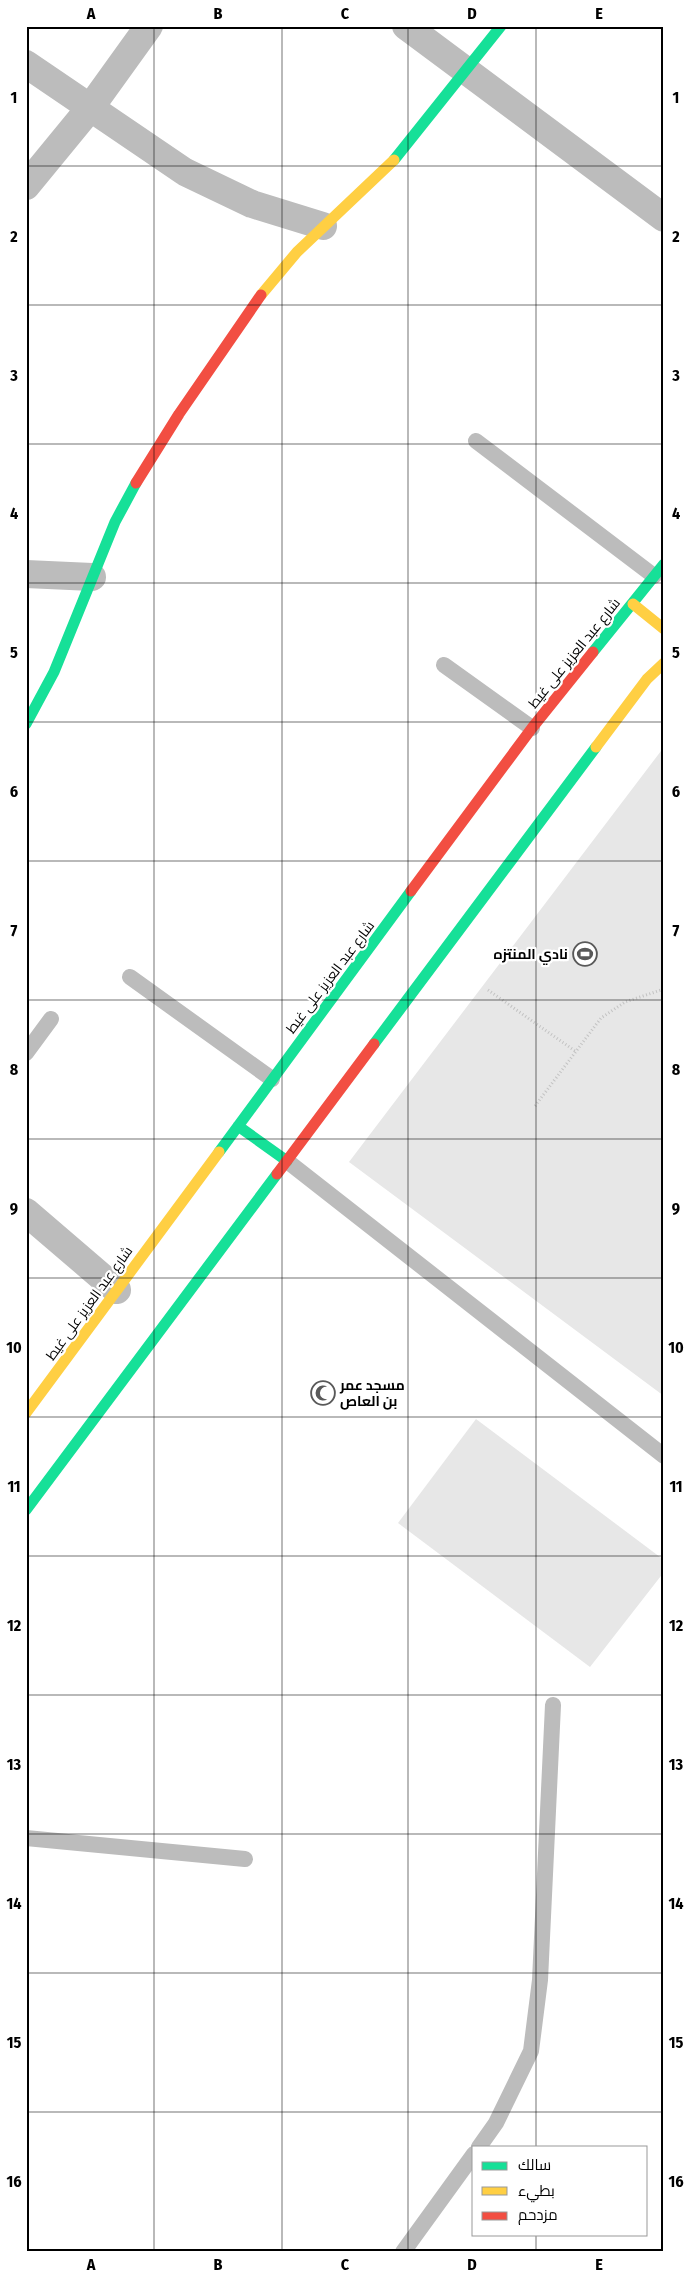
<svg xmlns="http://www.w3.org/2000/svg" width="690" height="2278" viewBox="0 0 690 2278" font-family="'Fira Sans Condensed',Cairo,sans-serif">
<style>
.green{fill:#e7e7e7}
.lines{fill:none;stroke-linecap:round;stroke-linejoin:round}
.path{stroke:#c2c2c2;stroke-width:3;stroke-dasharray:1 2.5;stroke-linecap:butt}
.lane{stroke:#bcbcbc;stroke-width:16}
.street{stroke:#bcbcbc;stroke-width:28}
.fast{stroke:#16e098;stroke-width:11}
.slow{stroke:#ffcf43;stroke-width:11}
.jam{stroke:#f24e42;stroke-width:11}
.grid{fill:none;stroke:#000;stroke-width:1;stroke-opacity:0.55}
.labels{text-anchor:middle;stroke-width:4.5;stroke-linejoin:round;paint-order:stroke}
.street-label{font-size:14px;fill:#000;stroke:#fff}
.poi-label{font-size:14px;font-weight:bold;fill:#000;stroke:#fff;text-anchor:end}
.neatline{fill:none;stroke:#000;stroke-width:2}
.grid-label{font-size:16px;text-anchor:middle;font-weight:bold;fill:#000}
</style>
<rect width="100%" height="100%" fill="#fff"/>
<path class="green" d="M 664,747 L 664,1396 L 349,1162 Z
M 476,1419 L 664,1560 L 664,1572 L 590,1667 L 398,1523 Z"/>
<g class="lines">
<path class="path" d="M 488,990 L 575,1051
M 535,1106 L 601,1018 L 625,1002 L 664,989"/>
<path class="lane" d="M 476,441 L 654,576
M 444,665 L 532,728
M 130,977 L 272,1079
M 26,1053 L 51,1019
M 287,1161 L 664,1456
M 26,1838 L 245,1859
M 479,2147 L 496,2123 L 531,2051 L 540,1980 L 553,1705
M 403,2252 L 474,2154"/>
<path class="street" d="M 406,26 L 664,218
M 26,64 L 185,172 L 252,204 L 323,226
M 26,186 L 90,108 L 149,26
M 26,574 L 92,577
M 26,1212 L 117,1290"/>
<path class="fast" d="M 394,160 L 501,26
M 593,652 L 664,564
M 26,724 L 54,672 L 115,522 L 136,483
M 374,1044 L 596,747
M 238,1126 L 287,1161
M 219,1152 L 411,891
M 26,1510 L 277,1174"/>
<path class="slow" d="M 261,295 L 297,252 L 394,160
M 633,604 L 664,629
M 596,747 L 647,679 L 664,663
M 26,1413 L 219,1152"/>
<path class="jam" d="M 136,483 L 179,414 L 261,295
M 411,891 L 532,728 L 593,652
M 277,1174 L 374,1044"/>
</g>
<path class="grid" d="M 154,26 L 154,2252M 282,26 L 282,2252M 408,26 L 408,2252M 536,26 L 536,2147M 26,166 L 664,166M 26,305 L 664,305M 26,444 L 664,444M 26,583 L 664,583M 26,722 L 664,722M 26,861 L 664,861M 26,1000 L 664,1000M 26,1139 L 664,1139M 26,1278 L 664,1278M 26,1417 L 664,1417M 26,1556 L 664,1556M 26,1695 L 664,1695M 26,1834 L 664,1834M 26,1973 L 664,1973M 26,2112 L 664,2112M 536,2234 L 536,2252"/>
<defs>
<g id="stadium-ring" transform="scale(1.25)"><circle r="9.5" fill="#fff" stroke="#595959" stroke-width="1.5"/><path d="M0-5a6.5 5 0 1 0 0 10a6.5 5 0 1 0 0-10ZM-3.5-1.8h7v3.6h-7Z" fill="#595959"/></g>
<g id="mosque-ring" transform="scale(1.25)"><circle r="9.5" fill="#fff" stroke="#595959" stroke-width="1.5"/><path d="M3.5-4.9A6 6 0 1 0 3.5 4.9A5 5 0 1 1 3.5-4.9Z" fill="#595959"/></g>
</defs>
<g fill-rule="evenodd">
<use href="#stadium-ring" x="585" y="954"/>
<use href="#mosque-ring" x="323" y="1393"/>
</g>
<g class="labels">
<g class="street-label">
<text transform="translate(574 653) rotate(-51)" y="5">شارع عبد العزيز على غيط</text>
<text transform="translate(330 977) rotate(-53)" y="5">شارع عبد العزيز على غيط</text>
<text transform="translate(89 1303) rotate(-54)" y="5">شارع عبد العزيز على غيط</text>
</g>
<g class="poi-label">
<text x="568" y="959">نادي المنتزه</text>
<text x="340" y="1390" text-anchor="start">مسجد عمر<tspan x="340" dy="16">بن العاص</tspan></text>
</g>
</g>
<rect width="690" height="2278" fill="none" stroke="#ffffff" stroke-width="55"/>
<rect x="472" y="2146" width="175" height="90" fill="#ffffff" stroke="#999999"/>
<rect x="482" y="2162" width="25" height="8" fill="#16e098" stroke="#999999"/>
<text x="518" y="2170" font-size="15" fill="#000000">سالك</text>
<rect x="482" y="2187" width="25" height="8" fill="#ffcf43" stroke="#999999"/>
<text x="518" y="2196" font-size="15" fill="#000000">بطيء</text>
<rect x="482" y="2212" width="25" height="8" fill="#f24e42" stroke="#999999"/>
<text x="518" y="2220" font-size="15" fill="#000000">مزدحم</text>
<rect x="28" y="28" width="634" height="2222" class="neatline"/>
<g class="grid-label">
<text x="91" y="19">A</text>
<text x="218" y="19">B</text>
<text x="345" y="19">C</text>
<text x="472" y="19">D</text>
<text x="599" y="19">E</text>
<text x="14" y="103">1</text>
<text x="676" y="103">1</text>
<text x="14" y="242">2</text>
<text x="676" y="242">2</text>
<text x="14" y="381">3</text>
<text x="676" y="381">3</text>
<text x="14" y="519">4</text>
<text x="676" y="519">4</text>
<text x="14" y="658">5</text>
<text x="676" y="658">5</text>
<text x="14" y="797">6</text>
<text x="676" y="797">6</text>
<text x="14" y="936">7</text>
<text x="676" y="936">7</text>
<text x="14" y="1075">8</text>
<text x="676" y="1075">8</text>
<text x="14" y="1214">9</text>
<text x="676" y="1214">9</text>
<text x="14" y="1353">10</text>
<text x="676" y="1353">10</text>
<text x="14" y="1492">11</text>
<text x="676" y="1492">11</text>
<text x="14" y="1631">12</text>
<text x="676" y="1631">12</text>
<text x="14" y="1770">13</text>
<text x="676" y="1770">13</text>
<text x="14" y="1909">14</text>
<text x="676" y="1909">14</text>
<text x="14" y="2048">15</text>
<text x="676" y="2048">15</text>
<text x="14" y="2187">16</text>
<text x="676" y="2187">16</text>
<text x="91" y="2270">A</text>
<text x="218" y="2270">B</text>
<text x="345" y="2270">C</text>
<text x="472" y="2270">D</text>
<text x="599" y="2270">E</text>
</g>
</svg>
